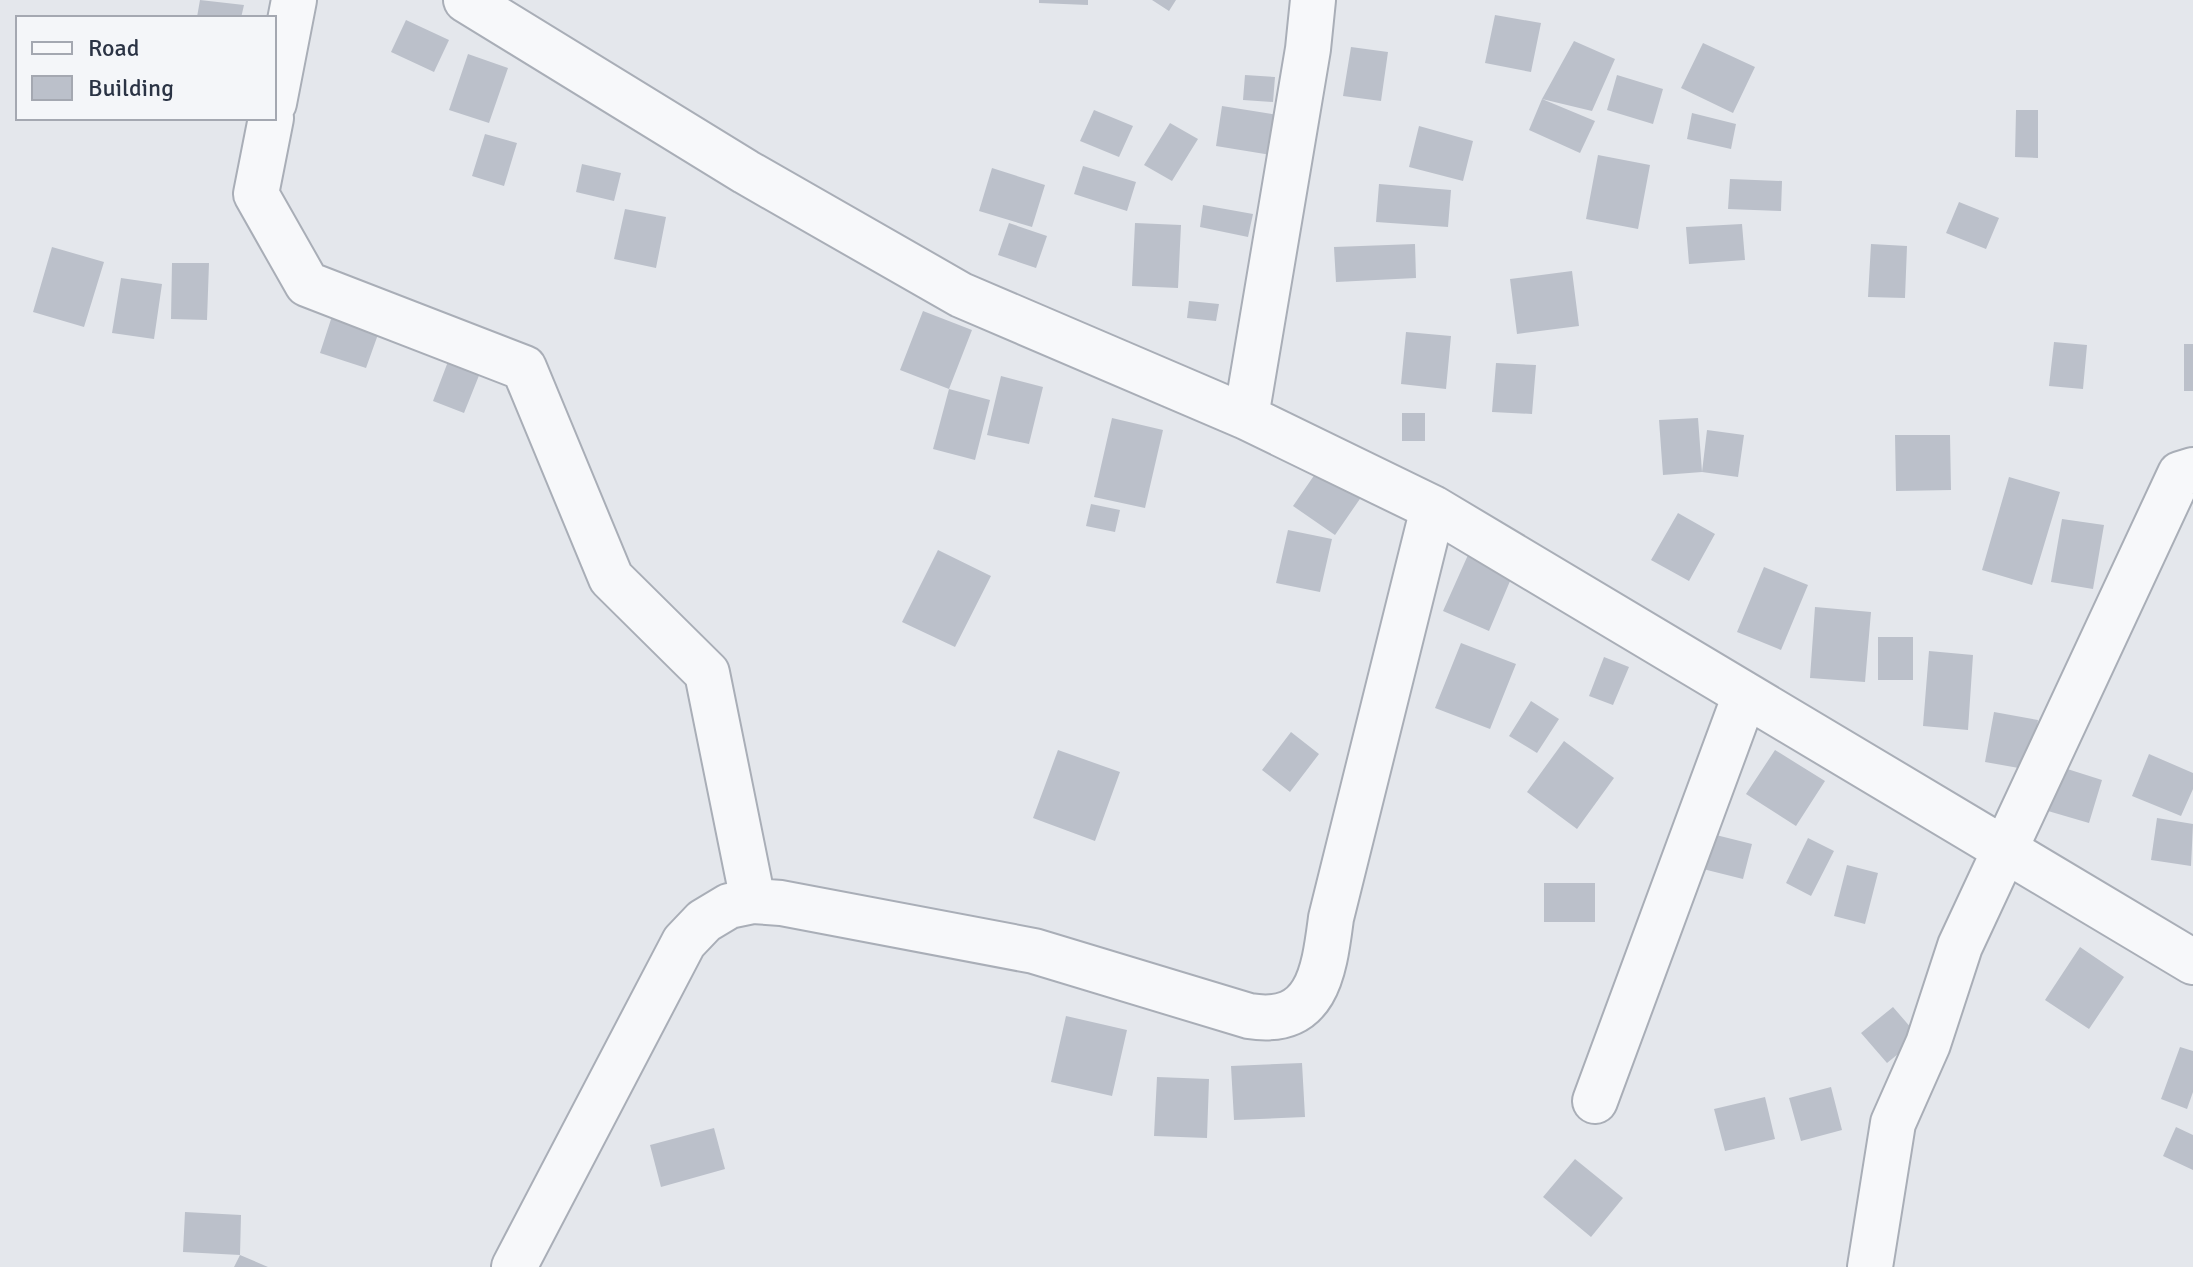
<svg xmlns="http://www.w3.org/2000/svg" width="2193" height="1267" viewBox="0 0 2193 1267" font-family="Signika,sans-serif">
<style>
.building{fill:#bbc0ca}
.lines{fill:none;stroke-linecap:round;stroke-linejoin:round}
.minor-casing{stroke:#a9aeb7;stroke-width:48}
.minor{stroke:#f7f8fa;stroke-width:44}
</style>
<rect width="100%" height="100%" fill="#e4e7ec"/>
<path class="building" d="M 200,0 L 244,5 L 241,18 L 197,17 Z
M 1039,0 L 1088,0 L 1088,5 L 1039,3 Z
M 1152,0 L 1176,0 L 1169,11 Z
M 1495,15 L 1541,23 L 1531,72 L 1485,63 Z
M 406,20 L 449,40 L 434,72 L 391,52 Z
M 1574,41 L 1615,59 L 1592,111 L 1542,99 Z
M 1703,43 L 1755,67 L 1733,113 L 1681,88 Z
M 1351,47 L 1388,52 L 1381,101 L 1343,96 Z
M 468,54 L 508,68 L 489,123 L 449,110 Z
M 1245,75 L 1275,77 L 1273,102 L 1243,100 Z
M 1617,75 L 1663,89 L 1653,124 L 1607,110 Z
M 1542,99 L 1595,121 L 1580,153 L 1529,130 Z
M 1222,106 L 1278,115 L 1271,155 L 1216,146 Z
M 1094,110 L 1133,126 L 1119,157 L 1080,141 Z
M 2016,110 L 2038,110 L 2038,158 L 2015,157 Z
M 1692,113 L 1736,124 L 1731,149 L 1687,139 Z
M 1170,123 L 1198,139 L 1172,181 L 1144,165 Z
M 1419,126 L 1473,141 L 1463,181 L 1409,167 Z
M 485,134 L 517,143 L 504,186 L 472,176 Z
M 1598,155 L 1650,165 L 1638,229 L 1586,219 Z
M 582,164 L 621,173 L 614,201 L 576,192 Z
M 1083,166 L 1136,182 L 1127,211 L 1074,194 Z
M 992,168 L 1045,185 L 1032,227 L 979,211 Z
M 1730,179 L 1782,181 L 1781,211 L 1728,209 Z
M 1379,184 L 1451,190 L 1448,227 L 1376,222 Z
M 1959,202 L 1999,218 L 1986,249 L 1946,233 Z
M 1203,205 L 1253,214 L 1248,237 L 1200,227 Z
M 625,209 L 666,217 L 656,268 L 614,259 Z
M 1009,223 L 1047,236 L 1036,268 L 998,255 Z
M 1135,223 L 1181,225 L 1178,288 L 1132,286 Z
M 1742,224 L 1745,260 L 1689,264 L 1686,227 Z
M 1415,244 L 1416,278 L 1336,282 L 1334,247 Z
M 1871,244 L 1907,246 L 1905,298 L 1868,297 Z
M 52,247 L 104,262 L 84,327 L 33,312 Z
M 172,263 L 209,263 L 207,320 L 171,319 Z
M 1572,271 L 1579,326 L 1517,334 L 1510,279 Z
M 121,278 L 162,284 L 154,339 L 112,333 Z
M 1189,301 L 1219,304 L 1216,321 L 1187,318 Z
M 334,310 L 381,326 L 366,368 L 320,353 Z
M 923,311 L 972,330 L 949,389 L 900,370 Z
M 1406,332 L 1451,336 L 1446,389 L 1401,384 Z
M 2054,342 L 2087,345 L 2083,389 L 2049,386 Z
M 2184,344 L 2193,344 L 2193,391 L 2184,391 Z
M 452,351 L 484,363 L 464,413 L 433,401 Z
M 1496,363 L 1536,365 L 1532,414 L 1492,412 Z
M 1001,376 L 1043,387 L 1029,444 L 987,435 Z
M 949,389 L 990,400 L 975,460 L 933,449 Z
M 1402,413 L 1425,413 L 1425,441 L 1402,441 Z
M 1112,418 L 1163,430 L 1145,508 L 1094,497 Z
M 1698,418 L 1702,472 L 1663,475 L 1659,420 Z
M 1707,430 L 1744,435 L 1738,477 L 1702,472 Z
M 1895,435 L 1950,435 L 1951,490 L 1896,491 Z
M 1322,464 L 1364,493 L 1335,535 L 1293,506 Z
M 2009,477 L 2060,492 L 2032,585 L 1982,570 Z
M 1091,504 L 1120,510 L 1115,532 L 1086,526 Z
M 1678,513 L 1715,534 L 1689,581 L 1651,560 Z
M 2062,519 L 2104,525 L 2093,589 L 2051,582 Z
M 1288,530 L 1332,539 L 1320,592 L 1276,583 Z
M 938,550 L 991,576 L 955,647 L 902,622 Z
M 1468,555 L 1513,574 L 1489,631 L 1443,611 Z
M 1764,567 L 1808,585 L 1781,650 L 1737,632 Z
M 1815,607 L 1871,612 L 1865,682 L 1810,678 Z
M 1878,637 L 1913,637 L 1913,680 L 1878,680 Z
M 1461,643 L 1516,664 L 1490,729 L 1435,708 Z
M 1929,651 L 1973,655 L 1968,730 L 1923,726 Z
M 1604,657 L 1629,667 L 1613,705 L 1589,696 Z
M 1531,701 L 1559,719 L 1537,753 L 1509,736 Z
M 1994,712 L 2038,720 L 2030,770 L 1985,762 Z
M 1291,732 L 1319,754 L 1290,792 L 1262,770 Z
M 1564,741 L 1614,778 L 1577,829 L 1527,792 Z
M 1058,750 L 1120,772 L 1095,841 L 1033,818 Z
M 1775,750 L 1825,781 L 1796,826 L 1746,794 Z
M 2149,754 L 2193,773 L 2193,789 L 2181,816 L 2132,796 Z
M 2061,767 L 2102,780 L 2089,823 L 2048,811 Z
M 2157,818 L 2193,824 L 2191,866 L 2151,860 Z
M 1704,832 L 1752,844 L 1743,879 L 1695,867 Z
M 1808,838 L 1834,851 L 1811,896 L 1786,883 Z
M 1847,865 L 1878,873 L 1865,924 L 1834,916 Z
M 1544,883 L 1595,883 L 1595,922 L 1544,922 Z
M 2080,947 L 2124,977 L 2089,1029 L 2045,1000 Z
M 1893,1007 L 1919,1037 L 1887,1063 L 1861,1033 Z
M 1066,1016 L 1127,1030 L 1112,1096 L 1051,1082 Z
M 2180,1047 L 2193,1051 L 2193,1092 L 2187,1109 L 2161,1099 Z
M 1302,1063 L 1305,1117 L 1234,1120 L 1231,1066 Z
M 1157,1077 L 1209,1079 L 1207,1138 L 1154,1136 Z
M 1831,1087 L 1842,1130 L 1801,1141 L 1789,1098 Z
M 1765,1097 L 1775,1139 L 1725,1151 L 1714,1109 Z
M 2176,1127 L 2193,1135 L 2193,1170 L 2163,1156 Z
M 714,1128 L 725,1169 L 661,1187 L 650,1145 Z
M 1575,1159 L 1623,1198 L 1591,1237 L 1543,1197 Z
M 185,1212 L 241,1215 L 240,1255 L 183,1252 Z
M 240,1255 L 268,1267 L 234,1267 Z"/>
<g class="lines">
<g class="minor-casing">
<path id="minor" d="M 466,0 L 746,172 L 961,295 L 1246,417 L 1433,508 L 2193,962
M 274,103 L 294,0
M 271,118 L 256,194 L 307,284 L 524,368 L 611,578 L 707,673 L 753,901
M 1246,417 L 1308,49 L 1313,0
M 1595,1101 L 1745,695
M 514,1267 L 684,942 L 704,921 L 729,906 L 753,901 L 781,903 L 1034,951 L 1249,1016 C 1318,1027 1324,971 1331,918 L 1433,508
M 1870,1267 L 1893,1123 L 1928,1044 L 1960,946 L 2180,474 L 2193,470"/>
</g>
<use href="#minor" class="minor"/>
</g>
<rect x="16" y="16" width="260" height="104" fill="#f4f6f9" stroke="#a4a8b1" stroke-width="2"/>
<rect x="32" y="42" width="40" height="12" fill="#f7f8fa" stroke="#a4a8b1" stroke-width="2"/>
<text x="88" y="56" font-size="24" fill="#2b3445">Road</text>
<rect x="32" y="76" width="40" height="24" fill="#bbc0ca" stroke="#a4a8b1" stroke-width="2"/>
<text x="88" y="96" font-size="24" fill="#2b3445">Building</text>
</svg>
